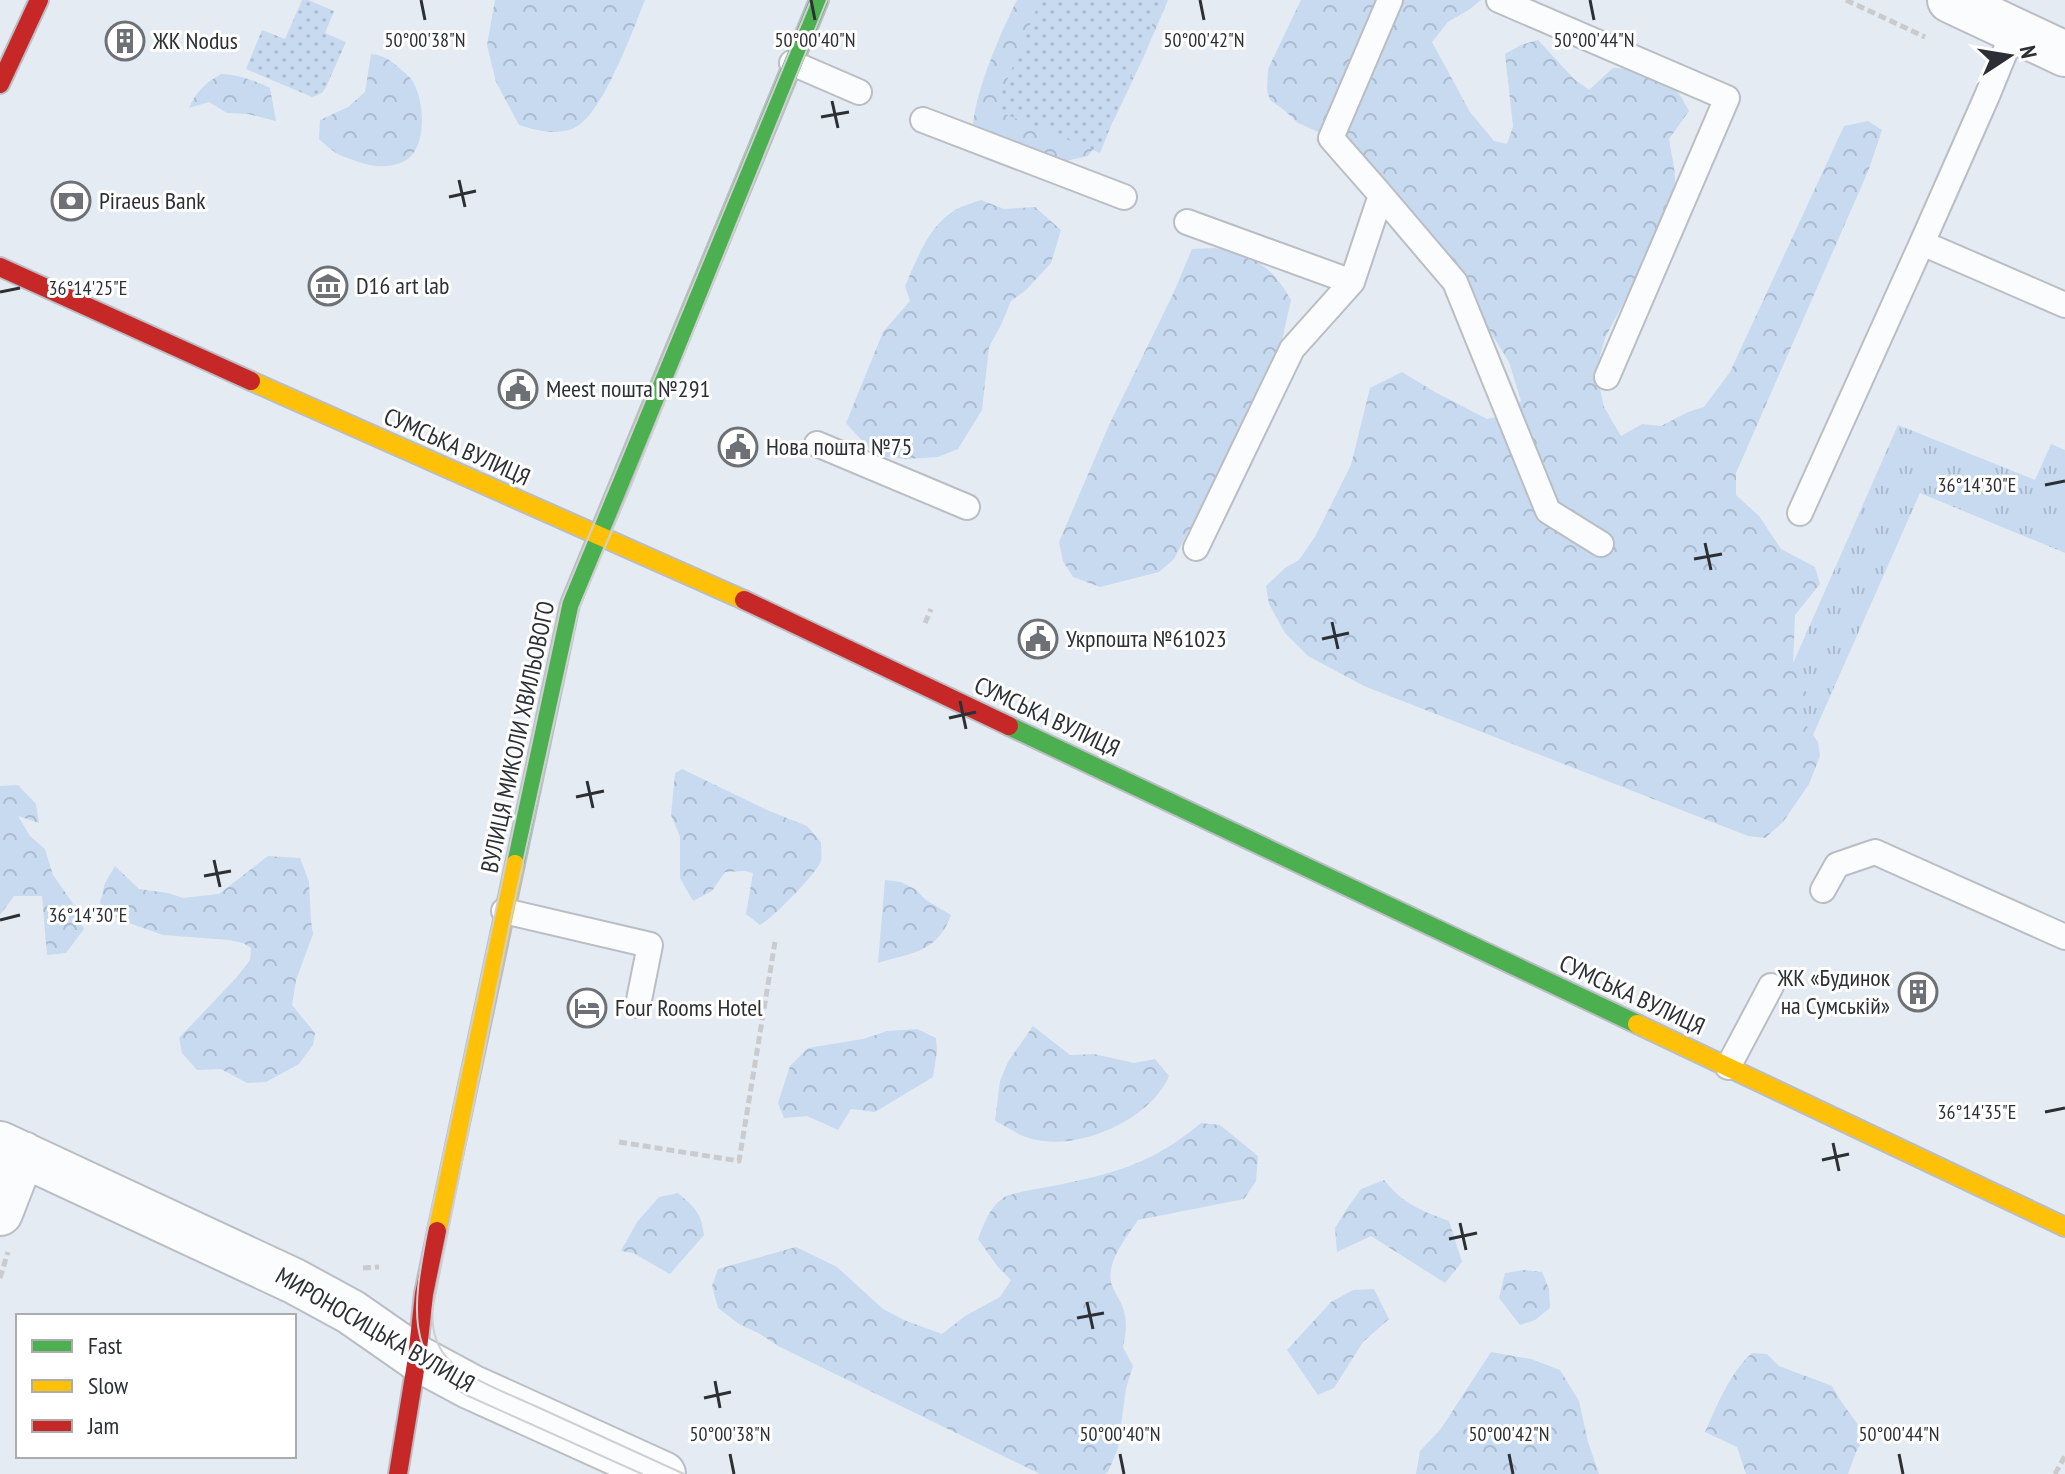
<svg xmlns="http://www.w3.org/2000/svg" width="2065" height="1474" viewBox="0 0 2065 1474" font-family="'PT Sans Narrow',sans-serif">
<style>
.grass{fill:url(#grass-tufts)}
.forest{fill:url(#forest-crowns)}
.park{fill:url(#park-dots)}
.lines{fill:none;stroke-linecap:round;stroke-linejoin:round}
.lane-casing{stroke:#babec4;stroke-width:28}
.street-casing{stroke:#babec4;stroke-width:48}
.fast-casing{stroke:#babec4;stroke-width:22}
.slow-casing{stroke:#babec4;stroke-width:22}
.jam-casing{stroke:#babec4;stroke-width:22}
.path{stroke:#cacbce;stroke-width:5;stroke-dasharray:8 4;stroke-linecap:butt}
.lane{stroke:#fbfcfd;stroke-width:24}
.street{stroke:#fbfcfd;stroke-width:44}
.fast{stroke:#4caf50;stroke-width:18}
.slow{stroke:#ffc107;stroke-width:18}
.jam{stroke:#c62828;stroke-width:18}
.tram{stroke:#ced0d1;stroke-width:2}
.ticks{fill:none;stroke:#2c3034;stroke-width:3}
.labels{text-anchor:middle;stroke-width:6;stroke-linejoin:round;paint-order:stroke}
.poi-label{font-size:24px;fill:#2c3034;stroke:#fff;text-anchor:start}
.street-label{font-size:24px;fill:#2c3034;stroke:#fff}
.ticks-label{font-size:20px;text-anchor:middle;fill:#2c3034;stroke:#fff;stroke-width:6;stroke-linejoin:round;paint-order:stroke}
</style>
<defs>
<pattern id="grass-tufts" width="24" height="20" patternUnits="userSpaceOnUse" patternTransform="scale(2)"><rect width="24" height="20" fill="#c7daf0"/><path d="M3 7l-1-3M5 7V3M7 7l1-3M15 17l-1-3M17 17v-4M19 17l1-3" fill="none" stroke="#abbbce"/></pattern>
<pattern id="forest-crowns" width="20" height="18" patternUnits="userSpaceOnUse" patternTransform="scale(2)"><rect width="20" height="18" fill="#c7daf0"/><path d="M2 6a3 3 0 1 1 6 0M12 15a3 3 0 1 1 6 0" fill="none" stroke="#abbbce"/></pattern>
<pattern id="park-dots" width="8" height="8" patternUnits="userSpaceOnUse" patternTransform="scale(2)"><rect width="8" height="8" fill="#c7daf0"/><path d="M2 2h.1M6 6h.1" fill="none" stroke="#abbbce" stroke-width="1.8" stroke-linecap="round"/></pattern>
</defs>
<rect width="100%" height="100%" fill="#e5ebf2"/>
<path class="grass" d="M 1898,425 L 2035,480 L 2051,444 L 2065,450 L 2065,553 L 1920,493 L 1813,735 L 1772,711 Z"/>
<path class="forest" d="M 495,0 L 645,0 C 633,30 605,107 579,125 C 562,137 537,131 519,125 L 496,82 L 487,45 Z
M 1017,0 L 1168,0 L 1144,56 L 1114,120 L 1088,156 L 1066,161 L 1031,155 L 973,124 C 977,87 1000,34 1017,0 Z
M 1301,0 L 1481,0 L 1470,9 L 1448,22 L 1432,42 L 1470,112 L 1494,141 L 1507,144 L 1513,126 L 1505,54 L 1521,45 L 1538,40 L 1574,79 L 1589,90 L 1613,68 C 1636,69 1664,74 1679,94 C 1683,99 1686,106 1689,111 L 1669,139 L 1674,167 L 1676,192 L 1664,226 L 1605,338 L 1596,371 L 1604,407 L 1621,436 L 1642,424 L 1661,426 L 1688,412 L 1704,407 L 1730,372 L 1844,126 L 1868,121 L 1882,130 L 1869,169 L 1736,473 L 1736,495 L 1759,516 L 1781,549 L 1815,567 L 1820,584 L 1795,615 L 1793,666 L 1808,696 L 1799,715 L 1818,742 L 1820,756 L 1809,784 L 1783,822 L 1765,838 L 1748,836 L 1364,686 L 1308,656 L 1285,633 L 1269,604 L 1266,586 L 1285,568 L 1299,560 L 1316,535 L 1351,465 L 1370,388 L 1402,372 L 1435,392 L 1487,419 L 1496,417 L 1521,401 L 1509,362 L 1446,260 L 1356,149 L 1298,123 L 1284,110 L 1270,100 L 1267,90 L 1268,69 Z
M 371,54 C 383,55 390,60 398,67 C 404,72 412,78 415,86 C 424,104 426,142 410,157 C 398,168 376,168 362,163 C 341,156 336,155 319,139 L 320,120 L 348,107 L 365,92 Z
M 221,74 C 235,74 257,81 270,88 L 276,121 L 248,114 L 227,113 L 209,102 L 189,108 C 196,92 205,83 221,74 Z
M 981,200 L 1004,209 L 1035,207 L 1061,230 L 1051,263 L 1026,290 L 1011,301 L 1001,325 L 989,347 L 982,410 L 958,449 L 938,457 L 907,459 L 876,456 L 846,423 L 883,332 L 910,301 L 905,286 C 917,259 929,224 957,209 C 964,205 973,203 981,200 Z
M 1215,248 C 1252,254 1272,266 1291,300 L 1281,345 L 1254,400 L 1208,502 L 1188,532 L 1174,559 L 1159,572 L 1100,587 L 1073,577 L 1063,561 L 1059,542 L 1110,423 L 1173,294 L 1192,249 Z
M 682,769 L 767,810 L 807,826 L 821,842 C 821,848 822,856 821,861 C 817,873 771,920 760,925 L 746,914 L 753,873 L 745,871 L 725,872 L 712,891 L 693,901 L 680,878 L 680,837 L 671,815 L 675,773 Z
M 18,785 L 36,804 L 39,823 L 18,816 L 30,836 L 45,849 L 53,875 L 72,902 L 84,929 L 66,953 L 47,955 L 42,896 L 14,896 L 0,915 L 0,786 Z
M 268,856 L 300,858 L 309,882 L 311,921 L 313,934 L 296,980 L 292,1005 L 315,1033 L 313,1045 L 299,1064 L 266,1082 L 247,1083 L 221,1069 L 197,1070 L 182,1053 L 179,1038 L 236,978 L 250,960 L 251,948 L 243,943 L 229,940 L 163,935 L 118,919 L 100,903 L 105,883 L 115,866 L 139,889 L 168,893 L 183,898 L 219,894 Z
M 885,880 L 901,882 L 915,889 L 926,900 L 951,915 C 937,953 913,952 878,963 Z
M 1033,1026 L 1070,1055 L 1094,1054 L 1134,1063 L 1155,1059 L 1169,1076 C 1150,1121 1075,1153 1029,1138 C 1018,1135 1006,1126 995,1121 L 1000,1081 L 1008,1062 Z
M 917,1029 L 936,1038 L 937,1051 L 933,1077 L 875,1112 L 851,1109 L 838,1130 L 807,1116 L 784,1118 L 778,1103 L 790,1066 L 808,1048 L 863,1039 L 887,1031 Z
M 1201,1123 L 1220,1125 L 1258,1156 L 1256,1181 L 1244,1199 L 1138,1220 C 1127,1237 1107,1260 1111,1282 C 1112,1287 1116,1294 1119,1299 C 1128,1316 1127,1329 1123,1347 L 1133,1366 L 1126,1388 L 1118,1448 L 1108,1472 L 1105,1474 L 1040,1474 L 778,1346 L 760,1334 L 739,1324 L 718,1308 L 712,1286 L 718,1269 L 796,1247 L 837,1267 L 883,1309 L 904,1320 L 942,1334 L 965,1316 L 1000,1297 L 1011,1280 L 998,1267 L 978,1239 C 984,1224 989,1208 1003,1198 C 1011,1192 1051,1187 1063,1184 C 1122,1171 1154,1162 1201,1123 Z
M 1384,1180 C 1403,1204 1422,1211 1449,1221 L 1462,1262 L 1445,1283 L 1371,1236 L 1337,1252 L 1335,1228 L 1348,1207 L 1361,1189 Z
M 678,1193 C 695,1208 701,1212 704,1235 L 670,1274 L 633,1253 L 621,1251 L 637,1222 L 659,1197 Z
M 1524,1270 L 1542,1272 L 1549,1289 L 1550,1308 L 1535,1320 L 1520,1325 L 1499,1298 L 1505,1273 Z
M 1374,1289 L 1389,1319 L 1363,1342 L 1334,1388 L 1318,1395 L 1287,1350 L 1331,1302 L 1353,1290 Z
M 1491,1352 L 1531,1359 L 1560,1370 L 1579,1401 L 1588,1442 L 1599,1474 L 1416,1474 L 1420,1451 L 1440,1430 Z
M 1752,1353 L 1767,1354 L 1779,1366 L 1832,1386 C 1841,1404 1855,1418 1865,1436 L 1856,1452 L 1848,1474 L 1746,1474 L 1737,1447 L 1705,1432 C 1718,1404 1729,1374 1752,1353 Z"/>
<path class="park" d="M 302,0 L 308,0 L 334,11 L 325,33 L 346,42 L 326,87 L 322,93 L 312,97 L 246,69 L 262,30 L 285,39 Z
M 1040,0 L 1162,0 L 1100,153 L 995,110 Z"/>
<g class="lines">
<g class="lane-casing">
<path id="lane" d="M 1499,0 L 1727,98 L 1607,377
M 2014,30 L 1987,96 L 1922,243 L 2065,305
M 792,63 L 859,92
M 923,120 L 1124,197
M 1381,195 L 1455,282 L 1548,511 L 1601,544
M 1187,222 L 1352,282 L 1381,195 L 1331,138 L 1390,0
M 817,444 L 967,507
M 1800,513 L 1922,243
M 1196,548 L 1292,349 L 1352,282
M 1823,890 L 1837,865 L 1875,852 L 2065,937
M 504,911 L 650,945 L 638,1005
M 1728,1067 L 1771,986"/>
</g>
<g class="street-casing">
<path id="street" d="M 1950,0 L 2065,54
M 0,1144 L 294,1281 L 351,1312 L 417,1358 L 471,1387 L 663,1474
M 0,1213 L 23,1154"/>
</g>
<g class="fast-casing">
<path id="fast" d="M 1009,726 L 1637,1024
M 515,864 L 570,604 L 819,0"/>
</g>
<g class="slow-casing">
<path id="slow" d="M 251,381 L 744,600
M 1637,1024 L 2065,1227
M 437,1231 L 515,864"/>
</g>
<g class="jam-casing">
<path id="jam" d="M 0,84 L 39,0
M 0,267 L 251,381
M 744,600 L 1009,726
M 398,1474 L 417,1358 L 424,1294 L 437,1231"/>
</g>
<path class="path" d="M 1846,0 L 1925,37
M 925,623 L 931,609
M 619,1142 L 739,1161 L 775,942
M 363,1268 L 379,1267
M 0,1278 L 8,1252
M 2055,1474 L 2065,1456"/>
<use href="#lane" class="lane"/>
<use href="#street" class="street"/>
<use href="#fast" class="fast"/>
<use href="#slow" class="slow"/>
<use href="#jam" class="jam"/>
<path class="tram" d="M 642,1474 L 466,1395 C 400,1358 416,1293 427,1232 L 562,601 L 811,0
M 684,1474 C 634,1451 583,1428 533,1405 C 509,1394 464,1377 447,1358 C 434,1343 431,1325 433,1306 L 512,913 L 579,608 L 628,493 L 827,0"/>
</g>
<path class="ticks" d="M 421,0 L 425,20M 811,0 L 815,20M 1200,0 L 1204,20M 1590,0 L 1594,20M 832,101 L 838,128M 821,117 L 849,112M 459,180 L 465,207M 449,197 L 476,191M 0,292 L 20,288M 2045,485 L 2065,481M 1705,543 L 1711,570M 1694,559 L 1722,554M 1332,622 L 1338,649M 1322,639 L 1349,633M 960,701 L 966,729M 949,718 L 976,712M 587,781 L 593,808M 576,797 L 604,791M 214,860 L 220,887M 204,876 L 231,871M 0,920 L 20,915M 2045,1112 L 2065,1108M 1833,1143 L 1839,1171M 1822,1160 L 1849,1154M 1460,1223 L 1466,1250M 1449,1239 L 1477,1233M 1087,1302 L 1093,1329M 1077,1318 L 1104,1313M 715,1381 L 720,1408M 704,1398 L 731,1392M 730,1454 L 734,1474M 1120,1454 L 1124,1474M 1509,1454 L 1513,1474M 1899,1454 L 1903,1474"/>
<defs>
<g id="building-ring" transform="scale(2)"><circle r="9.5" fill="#fff" stroke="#6d7176" stroke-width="1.5"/><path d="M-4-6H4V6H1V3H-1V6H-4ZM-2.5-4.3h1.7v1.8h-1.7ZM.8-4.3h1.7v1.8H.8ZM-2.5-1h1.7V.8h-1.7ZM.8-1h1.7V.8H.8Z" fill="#6d7176"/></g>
<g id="bank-ring" transform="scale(2)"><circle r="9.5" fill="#fff" stroke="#6d7176" stroke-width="1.5"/><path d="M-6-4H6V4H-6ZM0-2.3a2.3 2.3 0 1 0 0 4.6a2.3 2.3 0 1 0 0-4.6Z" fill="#6d7176"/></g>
<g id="museum-ring" transform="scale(2)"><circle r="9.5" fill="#fff" stroke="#6d7176" stroke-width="1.5"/><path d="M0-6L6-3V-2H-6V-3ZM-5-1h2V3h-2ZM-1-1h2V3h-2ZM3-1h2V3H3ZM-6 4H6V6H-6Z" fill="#6d7176"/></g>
<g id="civic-ring" transform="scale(2)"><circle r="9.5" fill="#fff" stroke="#6d7176" stroke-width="1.5"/><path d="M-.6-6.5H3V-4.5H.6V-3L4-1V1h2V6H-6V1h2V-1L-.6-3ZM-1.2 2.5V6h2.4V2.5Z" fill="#6d7176"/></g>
<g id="hotel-ring" transform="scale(2)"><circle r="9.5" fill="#fff" stroke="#6d7176" stroke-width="1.5"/><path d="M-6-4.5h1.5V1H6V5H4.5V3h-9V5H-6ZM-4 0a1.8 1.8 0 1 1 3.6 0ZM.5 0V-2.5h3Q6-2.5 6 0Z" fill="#6d7176"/></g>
</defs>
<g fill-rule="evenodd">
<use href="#building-ring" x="125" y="41"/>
<use href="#bank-ring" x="71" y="201"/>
<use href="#museum-ring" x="328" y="286"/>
<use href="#civic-ring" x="518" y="389"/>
<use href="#civic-ring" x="738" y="447"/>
<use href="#civic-ring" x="1038" y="639"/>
<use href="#building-ring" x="1918" y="992"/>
<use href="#hotel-ring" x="587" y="1008"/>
</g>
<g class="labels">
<g class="poi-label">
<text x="153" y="49">ЖК Nodus</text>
<text x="99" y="209">Piraeus Bank</text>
<text x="356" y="294">D16 art lab</text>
<text x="546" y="397">Meest пошта №291</text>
<text x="766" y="455">Нова пошта №75</text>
<text x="1066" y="647">Укрпошта №61023</text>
<text x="1890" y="986" text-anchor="end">ЖК «Будинок<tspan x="1890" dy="28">на Сумській»</tspan></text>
<text x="615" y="1016">Four Rooms Hotel</text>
</g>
<g class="street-label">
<text transform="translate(457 447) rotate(24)" y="8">СУМСЬКА ВУЛИЦЯ</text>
<text transform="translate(1047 717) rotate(25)" y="8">СУМСЬКА ВУЛИЦЯ</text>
<text transform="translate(518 737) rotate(-78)" y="8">ВУЛИЦЯ МИКОЛИ ХВИЛЬОВОГО</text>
<text transform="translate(1632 995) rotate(25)" y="8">СУМСЬКА ВУЛИЦЯ</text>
<text transform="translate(375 1330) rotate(30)" y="8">МИРОНОСИЦЬКА ВУЛИЦЯ</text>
</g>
</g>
<g class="ticks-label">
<text x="425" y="47">50°00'38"N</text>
<text x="815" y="47">50°00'40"N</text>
<text x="1204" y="47">50°00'42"N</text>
<text x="1594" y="47">50°00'44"N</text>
<text x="88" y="295">36°14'25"E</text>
<text x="1977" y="492">36°14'30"E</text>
<text x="88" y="922">36°14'30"E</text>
<text x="1977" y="1119">36°14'35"E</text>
<text x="730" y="1441">50°00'38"N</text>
<text x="1120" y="1441">50°00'40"N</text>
<text x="1509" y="1441">50°00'42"N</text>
<text x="1899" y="1441">50°00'44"N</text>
</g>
<rect x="16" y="1314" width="280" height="144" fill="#ffffff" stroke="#abacae" stroke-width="2"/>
<rect x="32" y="1340" width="40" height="12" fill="#4caf50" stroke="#abacae" stroke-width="2"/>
<text x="88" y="1354" font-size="24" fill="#2c3034">Fast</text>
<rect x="32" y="1380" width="40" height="12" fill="#ffc107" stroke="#abacae" stroke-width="2"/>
<text x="88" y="1394" font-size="24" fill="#2c3034">Slow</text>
<rect x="32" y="1420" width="40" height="12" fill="#c62828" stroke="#abacae" stroke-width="2"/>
<text x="88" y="1434" font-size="24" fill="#2c3034">Jam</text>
<g transform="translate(2009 56) rotate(78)" stroke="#ffffff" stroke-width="6" paint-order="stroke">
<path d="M0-6L14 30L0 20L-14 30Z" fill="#2c3034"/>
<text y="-12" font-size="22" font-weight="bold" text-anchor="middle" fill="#2c3034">N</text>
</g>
</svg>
